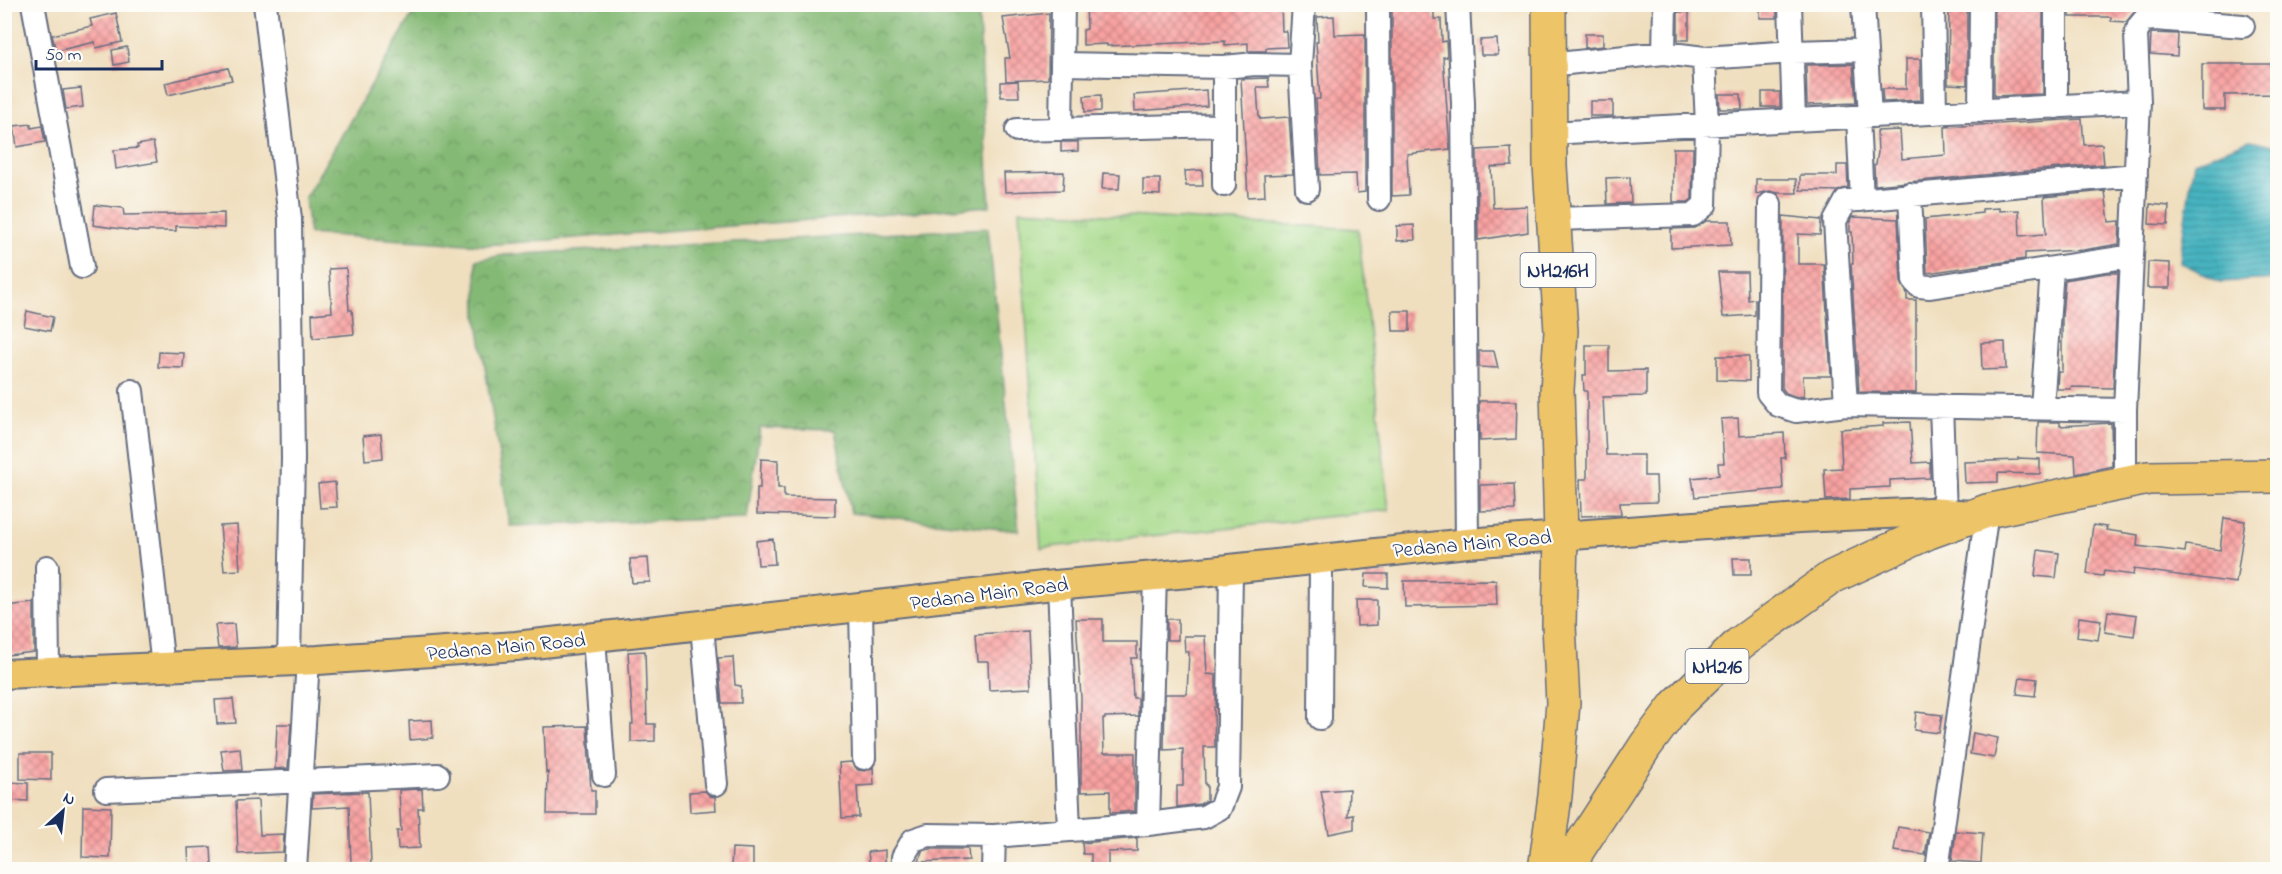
<svg xmlns="http://www.w3.org/2000/svg" width="2282" height="874" viewBox="0 0 2282 874" font-family="'Indie Flower',sans-serif">
<style>
.grass{fill:url(#grass-tufts);stroke:#608474;stroke-width:1.5}
.forest{fill:url(#forest-crowns);stroke:#50746a;stroke-width:1.5}
.water{fill:url(#water-rules);stroke:#30728f;stroke-width:1.5}
.building{fill:url(#building-cross-hatch)}
.lines{fill:none;stroke-linecap:round;stroke-linejoin:round}
.minor-casing{stroke:#666d80;stroke-width:26}
.major-casing{stroke:#666d80;stroke-width:32}
.highway-casing{stroke:#666d80;stroke-width:36}
.minor{stroke:#fff;stroke-width:22}
.major{stroke:#eec469;stroke-width:28}
.highway{stroke:#eec469;stroke-width:33}
.labels{text-anchor:middle;stroke-width:4.5;stroke-linejoin:round;paint-order:stroke}
.shield{fill:#fdfcf7;stroke:#5f6c8c;stroke-width:1.5}
.shield-label{font-size:20px;font-weight:bold;fill:#1b2f5e}
.street-label{font-size:21px;fill:#1b2f5e;stroke:#fdfcf7}
</style>
<defs>
<pattern id="grass-tufts" width="24" height="20" patternUnits="userSpaceOnUse" patternTransform="scale(1.5)"><rect width="24" height="20" fill="#a5d989"/><path d="M3 7l-1-3M5 7V3M7 7l1-3M15 17l-1-3M17 17v-4M19 17l1-3" fill="none" stroke="#8dbb79"/></pattern>
<pattern id="forest-crowns" width="20" height="18" patternUnits="userSpaceOnUse" patternTransform="scale(1.5)"><rect width="20" height="18" fill="#84b975"/><path d="M2 6a3 3 0 1 1 6 0M12 15a3 3 0 1 1 6 0" fill="none" stroke="#6b9763"/></pattern>
<pattern id="water-rules" width="6" height="5" patternUnits="userSpaceOnUse" patternTransform="scale(1.5)"><rect width="6" height="5" fill="#46b4c0"/><path d="M0 2.5h6" fill="none" stroke="#3a939f"/></pattern>
<pattern id="building-cross-hatch" width="8" height="8" patternUnits="userSpaceOnUse" patternTransform="scale(1.5)"><rect width="8" height="8" fill="#f9a2a1"/><path d="M0 0l8 8M0 8l8-8" fill="none" stroke="#c98486"/></pattern>
</defs>
<rect width="100%" height="100%" fill="#fdfcf7"/>
<filter id="ink" filterUnits="userSpaceOnUse"><feTurbulence type="fractalNoise" baseFrequency=".0167" numOctaves="2"/><feDisplacementMap in="SourceGraphic" scale="12" xChannelSelector="R" yChannelSelector="G"/><feConvolveMatrix kernelMatrix="1 2 1 2 8 2 1 2 1" color-interpolation-filters="sRGB"/></filter>
<filter id="wash" filterUnits="userSpaceOnUse"><feTurbulence type="fractalNoise" baseFrequency=".008" numOctaves="4" result="noise"/><feDisplacementMap in="SourceGraphic" scale="24" xChannelSelector="R" yChannelSelector="G"/><feGaussianBlur stdDeviation="1.35" result="paint"/><feColorMatrix in="noise" values="0 0 0 0 0 0 0 0 0 0 0 0 0 0 0 0 0 1.4 0 .05"/><feComposite in="paint" operator="in"/></filter>
<g filter="url(#wash)">
<rect width="100%" height="100%" fill="#f0dfbf"/>
<path class="grass" d="M 1019,210 L 1358,229 L 1389,510 L 1041,548 Z"/>
<path class="forest" d="M 418,5 L 978,5 L 990,206 L 484,245 L 309,234 L 305,198 Z
M 988,228 L 1019,531 L 851,513 L 835,430 L 760,428 L 747,518 L 510,526 L 477,316 L 476,260 L 505,255 Z"/>
<path class="water" d="M 2250,140 L 2277,146 L 2277,279 L 2220,282 L 2180,262 L 2184,227 L 2194,162 Z"/>
<g id="blocks">
<path class="building" d="M 1086,4 L 1281,4 L 1282,31 L 1286,31 L 1287,47 L 1266,48 L 1266,51 L 1248,51 L 1248,43 L 1225,45 L 1225,41 L 1107,46 L 1107,44 L 1083,45 L 1083,30 L 1087,29 Z
M 1392,4 L 1434,4 L 1434,19 L 1441,19 L 1442,42 L 1446,41 L 1447,57 L 1443,57 L 1450,149 L 1407,154 L 1409,195 L 1392,196 Z
M 1760,4 L 1777,4 L 1777,18 L 1760,18 Z
M 1949,4 L 1967,4 L 1967,85 L 1948,84 Z
M 2021,4 L 2043,4 L 2043,94 L 1994,96 L 1994,5 Z
M 2070,4 L 2136,4 L 2136,10 L 2126,22 L 2111,21 L 2111,17 L 2070,17 Z
M 1678,12 L 1689,12 L 1689,40 L 1678,40 Z
M 116,13 L 122,42 L 96,48 L 95,42 L 56,51 L 52,35 L 92,26 L 90,19 Z
M 1049,13 L 1048,79 L 1006,81 L 1005,58 L 1010,58 L 1003,18 Z
M 1334,16 L 1335,35 L 1365,34 L 1365,192 L 1357,193 L 1356,174 L 1320,175 L 1316,99 L 1320,99 L 1316,42 L 1318,42 L 1317,17 Z
M 2151,33 L 2178,34 L 2177,56 L 2150,54 Z
M 1585,34 L 1603,34 L 1603,46 L 1585,48 Z
M 1497,39 L 1498,55 L 1481,55 L 1480,40 Z
M 127,47 L 129,62 L 114,65 L 112,50 Z
M 1906,59 L 1920,59 L 1921,100 L 1883,102 L 1882,89 L 1906,89 Z
M 1853,64 L 1856,103 L 1807,105 L 1806,65 Z
M 2202,64 L 2277,64 L 2277,94 L 2225,95 L 2225,110 L 2202,110 Z
M 228,68 L 232,80 L 168,95 L 165,83 Z
M 1268,78 L 1269,87 L 1257,87 L 1259,117 L 1261,119 L 1289,117 L 1293,174 L 1264,175 L 1265,196 L 1248,197 L 1241,79 Z
M 1018,81 L 1019,97 L 1001,97 L 1001,82 Z
M 81,88 L 83,107 L 66,109 L 63,90 Z
M 1206,90 L 1207,106 L 1135,111 L 1134,95 Z
M 1762,92 L 1780,92 L 1780,107 L 1762,107 Z
M 1719,94 L 1741,94 L 1742,109 L 1720,109 Z
M 1101,95 L 1101,111 L 1085,112 L 1084,96 Z
M 1590,101 L 1613,101 L 1613,116 L 1590,116 Z
M 2082,119 L 2084,145 L 2102,144 L 2104,164 L 1875,185 L 1874,165 L 1876,164 L 1878,152 L 1877,131 L 1900,130 L 1902,159 L 1946,155 L 1945,127 Z
M 31,124 L 31,128 L 42,126 L 45,142 L 17,147 L 14,126 Z
M 153,142 L 157,162 L 116,169 L 114,150 L 138,148 L 137,145 Z
M 1061,142 L 1078,142 L 1078,151 L 1061,152 Z
M 1511,148 L 1512,166 L 1491,167 L 1493,208 L 1527,206 L 1528,232 L 1478,240 L 1477,150 Z
M 1673,148 L 1693,148 L 1692,199 L 1688,202 L 1673,202 Z
M 1837,165 L 1847,165 L 1848,187 L 1838,191 L 1800,190 L 1800,175 L 1837,175 Z
M 1202,170 L 1203,186 L 1186,186 L 1185,171 Z
M 1064,172 L 1063,190 L 1005,192 L 1004,173 Z
M 1103,173 L 1120,174 L 1119,189 L 1102,189 Z
M 1630,177 L 1631,203 L 1607,204 L 1606,178 Z
M 1143,179 L 1160,179 L 1160,195 L 1143,194 Z
M 1756,179 L 1796,179 L 1797,193 L 1778,193 L 1770,191 L 1756,194 Z
M 2105,191 L 2109,222 L 2120,221 L 2119,244 L 2083,250 L 2025,253 L 2025,259 L 1927,273 L 1925,219 L 1982,213 L 1982,209 L 1999,208 L 1999,211 L 2019,210 L 2020,236 L 2046,234 L 2044,197 Z
M 2150,204 L 2169,206 L 2168,225 L 2149,224 Z
M 95,205 L 123,208 L 124,215 L 224,213 L 224,228 L 176,226 L 176,231 L 135,231 L 93,225 Z
M 1783,216 L 1821,220 L 1820,235 L 1798,234 L 1798,264 L 1824,264 L 1831,376 L 1803,376 L 1804,396 L 1797,397 L 1786,393 L 1782,388 Z
M 1852,217 L 1898,219 L 1901,282 L 1907,293 L 1907,300 L 1916,300 L 1916,393 L 1859,392 L 1851,264 L 1853,264 L 1852,232 L 1850,232 L 1850,222 Z
M 1706,221 L 1730,221 L 1731,245 L 1671,248 L 1671,229 L 1694,228 Z
M 1414,225 L 1415,240 L 1397,241 L 1397,226 Z
M 2148,262 L 2170,263 L 2170,288 L 2147,288 Z
M 346,268 L 349,310 L 352,310 L 354,334 L 313,338 L 312,314 L 332,312 L 329,269 Z
M 1718,272 L 1747,272 L 1748,300 L 1755,299 L 1755,315 L 1723,317 Z
M 2107,273 L 2118,273 L 2113,388 L 2071,387 L 2071,389 L 2057,389 L 2058,372 L 2062,372 L 2062,317 L 2065,280 Z
M 27,311 L 53,317 L 50,331 L 24,326 Z
M 1392,311 L 1410,311 L 1410,331 L 1393,331 Z
M 2005,342 L 2006,369 L 1982,370 L 1981,343 Z
M 1586,345 L 1609,345 L 1609,371 L 1646,370 L 1646,396 L 1603,397 L 1606,455 L 1644,455 L 1644,476 L 1656,476 L 1657,502 L 1620,503 L 1621,515 L 1581,516 L 1580,479 L 1587,479 L 1587,391 L 1584,391 L 1583,375 L 1586,375 Z
M 1479,351 L 1494,351 L 1498,368 L 1479,367 Z
M 159,352 L 184,353 L 183,368 L 158,367 Z
M 1717,356 L 1749,356 L 1749,381 L 1717,380 Z
M 1479,401 L 1517,401 L 1516,439 L 1480,441 Z
M 1738,418 L 1739,436 L 1784,433 L 1785,458 L 1781,458 L 1783,489 L 1695,497 L 1692,478 L 1719,475 L 1718,463 L 1724,463 L 1721,419 Z
M 1910,422 L 1913,463 L 1930,462 L 1930,478 L 1890,480 L 1890,487 L 1850,489 L 1850,499 L 1826,500 L 1824,469 L 1842,468 L 1840,429 L 1883,426 L 1883,423 Z
M 2038,422 L 2060,422 L 2060,426 L 2111,423 L 2112,466 L 2076,474 L 2075,455 L 2037,453 Z
M 381,434 L 383,458 L 365,460 L 363,436 Z
M 2018,458 L 2040,459 L 2040,474 L 1998,473 L 1998,482 L 1965,483 L 1964,462 L 2018,460 Z
M 761,459 L 778,460 L 778,488 L 784,488 L 784,497 L 835,498 L 835,516 L 757,514 L 757,488 L 760,488 Z
M 335,482 L 337,507 L 320,508 L 318,484 Z
M 1514,484 L 1515,510 L 1480,511 L 1480,485 Z
M 2224,518 L 2245,521 L 2236,583 L 2134,569 L 2133,575 L 2104,571 L 2103,576 L 2087,574 L 2093,525 L 2107,527 L 2106,530 L 2138,535 L 2137,546 L 2185,552 L 2186,545 L 2220,550 Z
M 237,525 L 240,570 L 224,571 L 220,526 Z
M 773,539 L 775,564 L 758,565 L 756,541 Z
M 2038,550 L 2059,553 L 2056,578 L 2035,576 Z
M 648,558 L 650,582 L 632,583 L 630,559 Z
M 1733,558 L 1751,558 L 1751,575 L 1734,575 Z
M 1366,574 L 1388,574 L 1388,588 L 1365,587 Z
M 1496,580 L 1497,605 L 1405,607 L 1404,581 Z
M 1356,600 L 1377,600 L 1377,625 L 1357,626 Z
M 34,603 L 34,652 L 8,655 L 4,606 Z
M 2108,611 L 2137,615 L 2134,636 L 2105,632 Z
M 2079,617 L 2101,620 L 2098,640 L 2077,637 Z
M 1076,619 L 1103,619 L 1103,642 L 1137,642 L 1137,658 L 1131,658 L 1133,698 L 1138,698 L 1138,716 L 1105,717 L 1105,719 L 1103,719 L 1104,753 L 1135,753 L 1135,811 L 1110,813 L 1110,791 L 1081,792 L 1081,698 Z
M 1167,619 L 1178,619 L 1178,640 L 1167,640 Z
M 234,624 L 236,647 L 218,648 L 215,625 Z
M 1028,631 L 1031,688 L 989,690 L 988,661 L 977,661 L 975,634 Z
M 1184,636 L 1205,636 L 1207,674 L 1216,675 L 1216,707 L 1214,707 L 1215,747 L 1204,747 L 1205,785 L 1207,785 L 1207,800 L 1200,804 L 1177,807 L 1177,786 L 1183,786 L 1183,749 L 1164,750 L 1165,694 L 1187,694 L 1189,652 L 1185,652 Z
M 645,651 L 647,724 L 655,724 L 655,741 L 631,742 L 631,724 L 633,724 L 628,652 Z
M 733,657 L 735,685 L 741,686 L 741,703 L 722,703 L 718,658 Z
M 2020,677 L 2037,679 L 2035,696 L 2017,694 Z
M 233,699 L 236,723 L 217,724 L 215,700 Z
M 1916,712 L 1942,715 L 1939,733 L 1914,730 Z
M 432,720 L 433,738 L 410,740 L 409,721 Z
M 277,724 L 291,724 L 288,768 L 275,769 Z
M 587,726 L 591,790 L 595,790 L 595,814 L 547,814 L 548,772 L 546,773 L 544,727 Z
M 1973,733 L 1998,738 L 1994,758 L 1970,754 Z
M 240,748 L 242,770 L 224,771 L 221,750 Z
M 20,753 L 51,753 L 51,780 L 20,779 Z
M 851,762 L 858,770 L 865,771 L 873,767 L 874,785 L 857,786 L 859,817 L 842,818 L 839,763 Z
M 5,782 L 28,783 L 28,801 L 5,800 Z
M 422,789 L 423,808 L 418,808 L 420,848 L 398,849 L 397,831 L 401,831 L 399,790 Z
M 1349,789 L 1348,816 L 1354,815 L 1354,829 L 1329,834 L 1321,791 Z
M 705,791 L 710,796 L 715,797 L 716,810 L 690,812 L 689,792 Z
M 368,792 L 371,864 L 351,865 L 349,806 L 312,808 L 313,794 Z
M 258,800 L 260,835 L 284,834 L 283,852 L 238,854 L 236,801 Z
M 83,806 L 111,807 L 110,858 L 82,857 Z
M 1898,827 L 1929,832 L 1925,855 L 1894,851 Z
M 1956,831 L 1983,833 L 1981,863 L 1952,861 Z
M 1137,838 L 1137,851 L 1108,852 L 1108,870 L 1091,870 L 1091,854 L 1083,854 L 1082,843 Z
M 211,847 L 212,865 L 189,866 L 188,848 Z
M 732,848 L 753,849 L 753,868 L 731,867 Z
M 930,849 L 968,849 L 969,860 L 919,862 L 922,851 Z
M 885,850 L 885,870 L 870,870 L 868,852 Z"/>
</g>
</g>
<g filter="url(#ink)">
<use href="#blocks" fill-opacity="0" stroke="#666d80" stroke-width="1.5"/>
<g class="lines">
<g class="minor-casing">
<path id="minor" d="M 33,4 L 82,267
M 265,4 L 290,219 L 293,458 L 289,661
M 1304,4 L 1300,65 L 1307,189
M 1378,4 L 1379,199
M 1458,4 L 1463,103 L 1467,543
M 1790,4 L 1794,120
M 1863,4 L 1870,116
M 1933,4 L 1935,113
M 2056,4 L 2056,107
M 1664,53 L 1665,4
M 1062,64 L 1224,67
M 1548,65 L 1664,53 L 1704,58 L 1793,52 L 1865,50
M 2139,102 L 2136,35 L 2139,26 L 2144,20 L 2155,19 L 2243,26
M 1980,111 L 1981,4
M 1858,117 L 1862,200
M 1061,129 L 1063,4
M 1017,130 L 1224,125
M 1549,133 L 2139,102 L 2125,410 L 2125,481
M 1224,185 L 1224,67 L 1255,64 L 1300,65
M 1910,194 L 1914,281 L 1919,286 L 1930,287 L 2132,256
M 1770,204 L 1768,393 L 1778,405 L 1796,411 L 1846,405 L 2125,410
M 1553,219 L 1693,215 L 1705,205 L 1707,126 L 1704,58
M 132,391 L 163,667
M 1846,405 L 1835,221 L 1846,201 L 2136,175
M 1941,406 L 1945,513
M 2042,408 L 2052,269
M 47,567 L 48,672
M 1059,585 L 1069,830
M 861,608 L 864,758
M 702,626 L 716,784
M 594,638 L 604,775
M 1320,718 L 1321,558
M 106,790 L 438,775
M 1148,824 L 1155,576
M 295,870 L 308,660
M 903,870 L 903,857 L 913,840 L 928,835 L 994,836 L 1148,824 L 1204,817 L 1220,808 L 1228,787 L 1231,569
M 993,870 L 994,836
M 1937,870 L 1987,511"/>
</g>
<g class="major-casing">
<path id="major" d="M 4,674 L 318,660 L 516,646 L 1044,586 L 1211,571 L 1467,543 L 1800,518 L 1929,512 L 1972,515"/>
</g>
<g class="highway-casing">
<path id="highway" d="M 1545,870 L 1555,796 L 1563,703 L 1559,625 L 1561,535 L 1557,390 L 1561,331 L 1550,166 L 1549,4
M 1570,870 L 1577,851 L 1646,745 L 1676,705 L 1739,644 L 1832,577 L 1929,532 L 1987,511 L 2148,478 L 2278,476"/>
</g>
<use href="#minor" class="minor"/>
<use href="#major" class="major"/>
<use href="#highway" class="highway"/>
</g>
</g>
<g class="labels">
<g class="shield">
<rect x="1520.5" y="253" width="75" height="34" rx="4.5"/>
<rect x="1685.5" y="649" width="63" height="34" rx="4.5"/>
</g>
<g class="shield-label">
<text x="1558" y="277">NH216H</text>
<text x="1717" y="673">NH216</text>
</g>
<g class="street-label">
<text transform="translate(1472 543) rotate(-5)" y="7">Pedana Main Road</text>
<text transform="translate(989 593) rotate(-7)" y="7">Pedana Main Road</text>
<text transform="translate(506 646) rotate(-5)" y="7">Pedana Main Road</text>
</g>
</g>
<rect width="2282" height="874" fill="none" stroke="#fdfcf7" stroke-width="24"/>
<g transform="translate(63 811) rotate(27)" stroke="#fdfcf7" stroke-width="4.5" paint-order="stroke">
<path d="M0-4.5L10 22L0 15L-10 22Z" fill="#1b2f5e"/>
<text y="-9" font-size="16" font-weight="bold" text-anchor="middle" fill="#1b2f5e">N</text>
</g>
<path d="M36 60v9h126v-9" fill="none" stroke="#1b2f5e" stroke-width="3"/>
<text x="45" y="60" font-size="18" fill="#1b2f5e" stroke="#fdfcf7" stroke-width="4.5" paint-order="stroke">50 m</text>
</svg>
